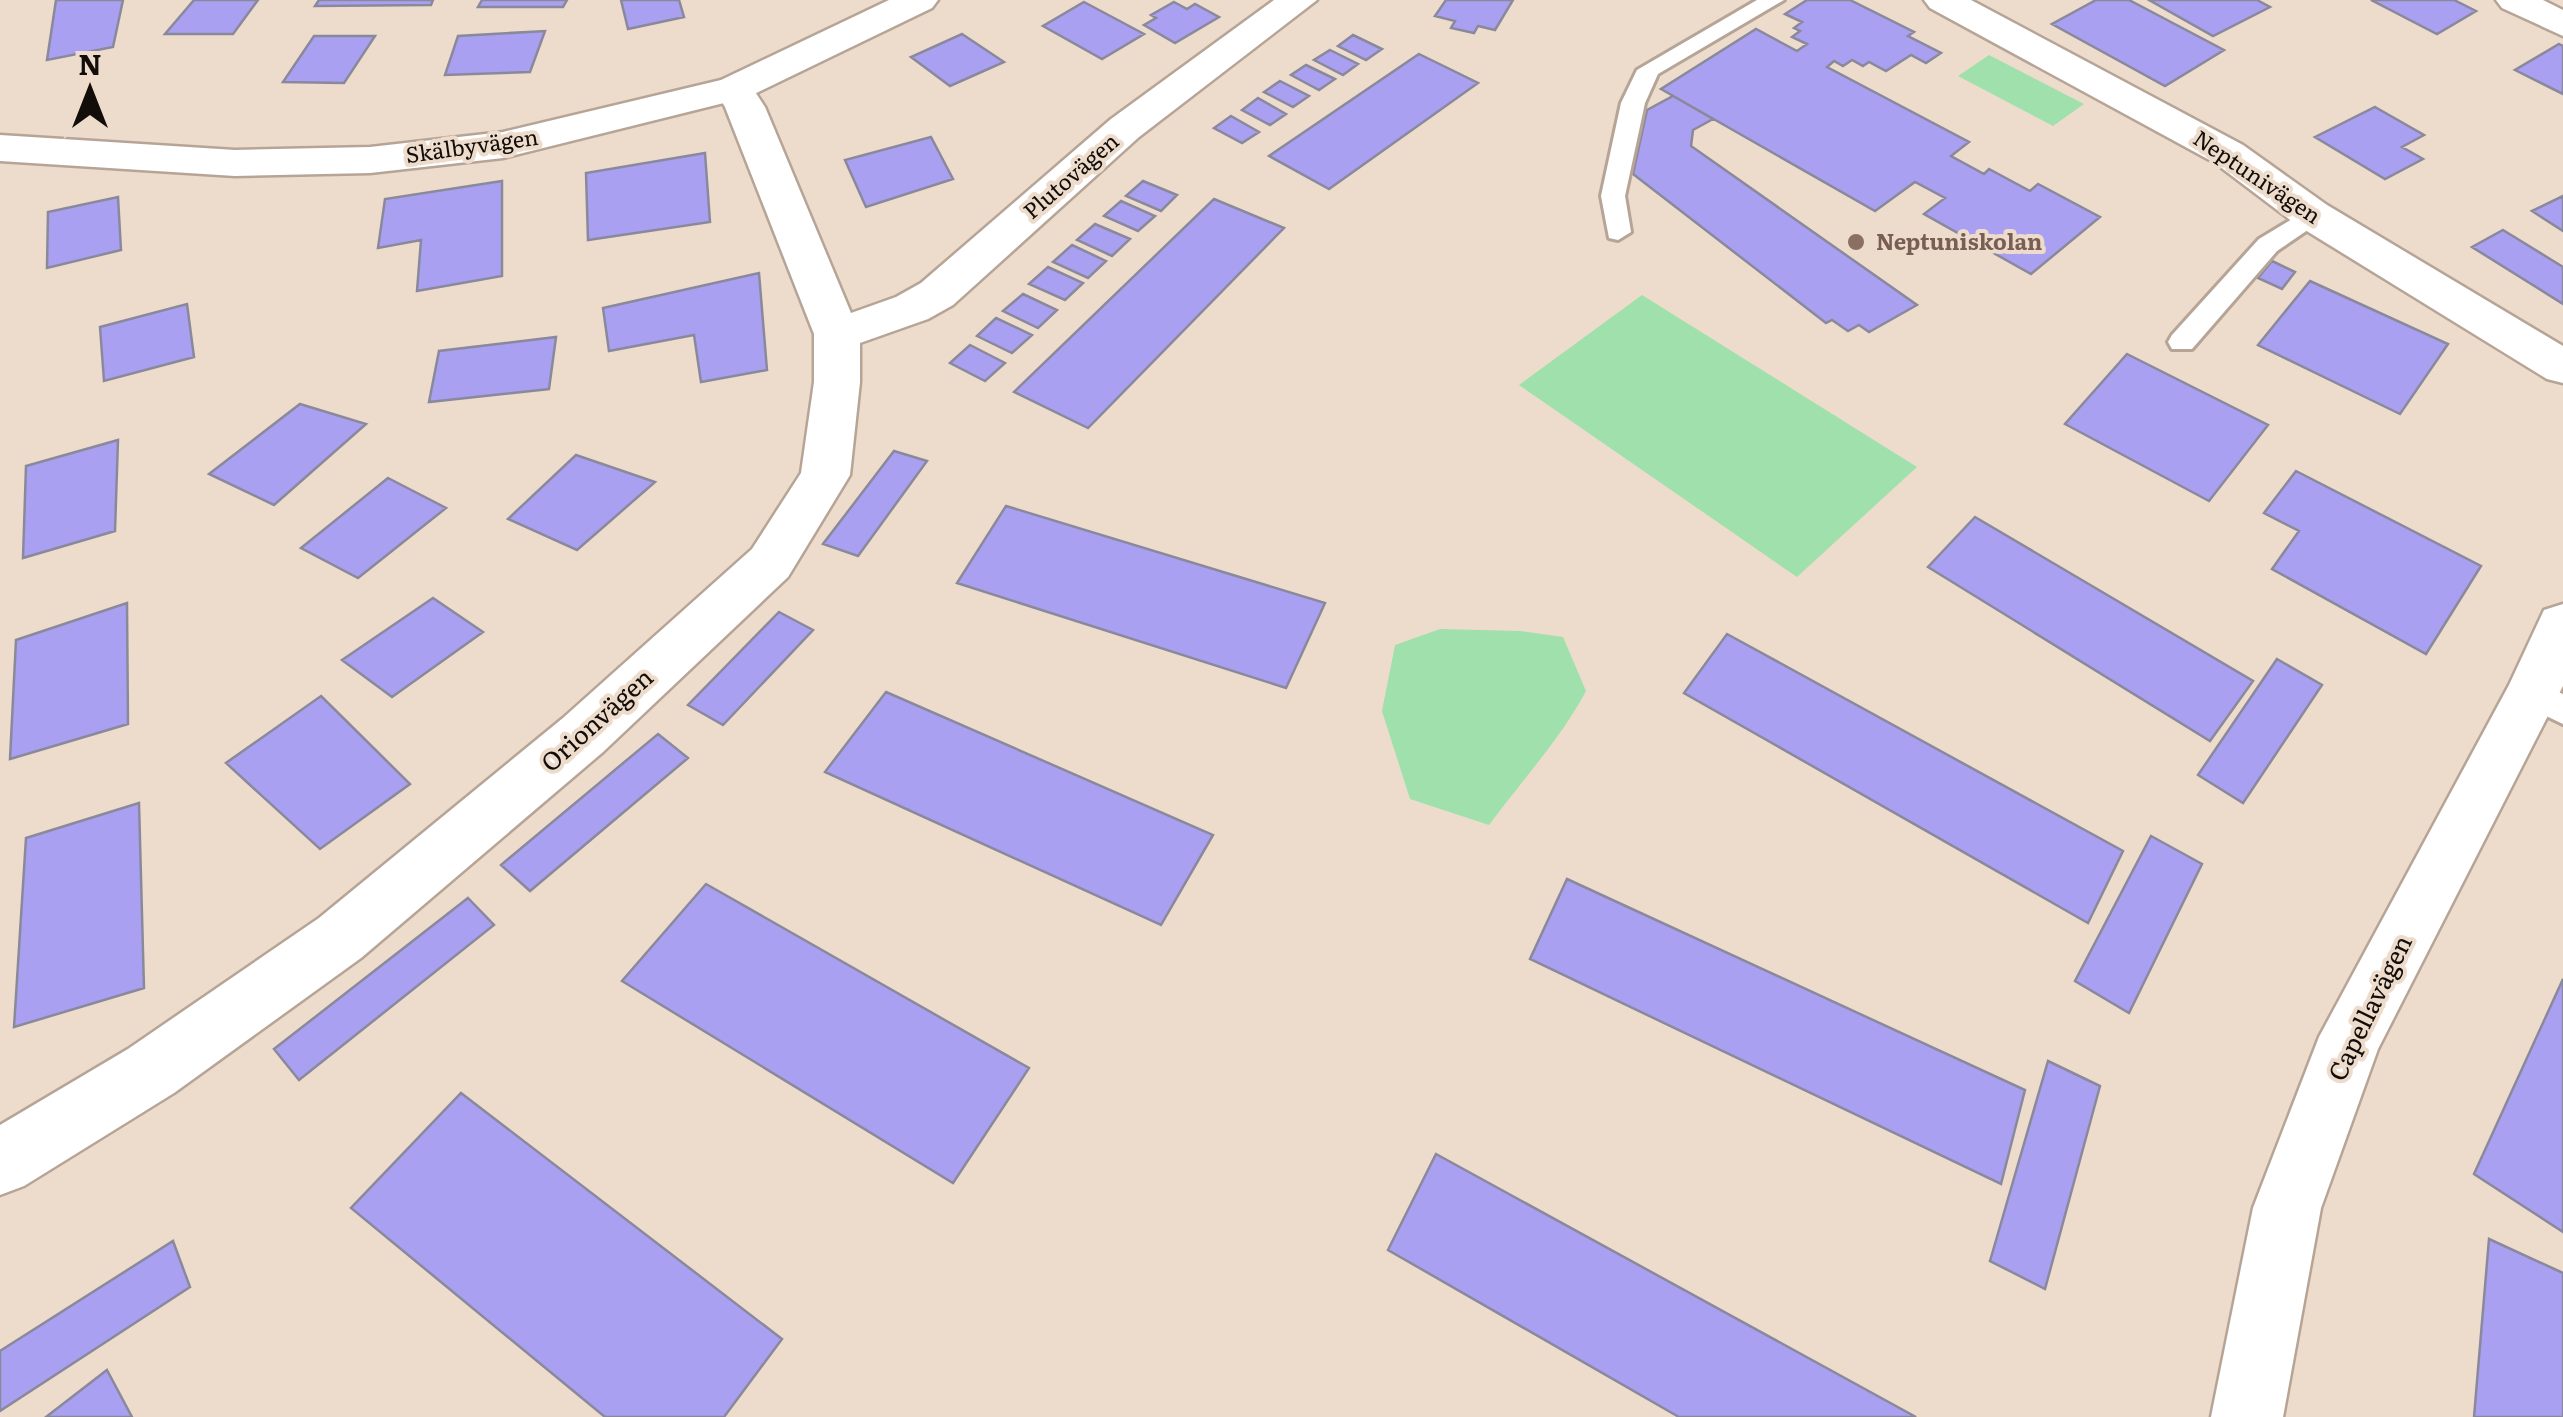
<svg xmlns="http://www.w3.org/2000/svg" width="2563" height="1417" viewBox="0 0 2563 1417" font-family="Literata,serif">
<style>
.green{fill:#9fe0ac}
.building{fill:#a9a0f1;stroke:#8a899c;stroke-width:2.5}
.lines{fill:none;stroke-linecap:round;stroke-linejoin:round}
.lane-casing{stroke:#b6a596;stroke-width:6}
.street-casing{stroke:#b6a596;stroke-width:5}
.secondary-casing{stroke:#b6a596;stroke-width:5}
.lane{fill:#fff;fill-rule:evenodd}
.street{fill:#fff;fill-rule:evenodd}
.secondary{fill:#fff;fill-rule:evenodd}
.education-dot{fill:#8d6e63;stroke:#eddccc;stroke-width:4}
.labels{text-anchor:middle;stroke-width:8;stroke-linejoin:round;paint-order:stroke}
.far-street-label{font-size:22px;fill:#120d08;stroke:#eddccc}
.far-education-label{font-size:22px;font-weight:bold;fill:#785e54;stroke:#eddccc;text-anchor:start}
.street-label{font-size:25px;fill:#120d08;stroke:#eddccc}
</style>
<rect width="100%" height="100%" fill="#eddccc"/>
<path class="green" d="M 1989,55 L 2084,104 L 2053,126 L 1958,76 Z
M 1642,295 L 1917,467 L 1797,577 L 1519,385 Z
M 1440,629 L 1520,631 L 1563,637 L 1586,691 C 1560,740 1522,780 1489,825 L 1410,799 L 1382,711 L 1395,645 Z"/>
<path class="building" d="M 56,0 L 123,0 L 113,47 L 47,60 Z
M 194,0 L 258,0 L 233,34 L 165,34 Z
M 319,0 L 433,0 L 431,5 L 315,6 Z
M 482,0 L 567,0 L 563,7 L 478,7 Z
M 621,0 L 679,0 L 684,17 L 628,29 Z
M 1446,0 L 1513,0 L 1495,30 L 1478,26 L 1474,33 L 1451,28 L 1455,21 L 1435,16 Z
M 1807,0 L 1850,0 L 1914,32 L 1908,36 L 1941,53 L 1926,63 L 1911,55 L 1886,71 L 1869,62 L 1863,66 L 1852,60 L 1843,66 L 1834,61 L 1827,67 L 1969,142 L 1951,156 L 1984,174 L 1989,169 L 2030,191 L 2038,184 L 2100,217 L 2031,274 L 1924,214 L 1945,198 L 1915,182 L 1875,211 L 1661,89 L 1756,29 L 1797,51 L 1807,44 L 1792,37 L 1800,31 L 1794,28 L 1802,22 L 1785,14 Z
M 2096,0 L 2129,0 L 2224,50 L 2165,86 L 2052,24 Z
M 2149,0 L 2257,0 L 2270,7 L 2213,36 Z
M 2371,0 L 2454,0 L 2476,11 L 2437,34 Z
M 1084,2 L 1144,34 L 1102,59 L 1043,26 Z
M 1174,2 L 1187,9 L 1195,4 L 1219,17 L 1175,43 L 1144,25 L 1156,18 L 1151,15 Z
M 545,31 L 530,72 L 445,75 L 458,36 Z
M 962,34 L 1004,62 L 950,86 L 911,57 Z
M 1353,35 L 1382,49 L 1366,60 L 1338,46 Z
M 314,36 L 375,36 L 344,83 L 283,82 Z
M 2559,44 L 2563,46 L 2563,94 L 2515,70 Z
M 1330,50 L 1358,64 L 1343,75 L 1314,60 Z
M 1419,54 L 1478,83 L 1329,189 L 1269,156 Z
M 1306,65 L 1335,79 L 1319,90 L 1291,75 Z
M 1280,81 L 1309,96 L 1293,107 L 1264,92 Z
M 1673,96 L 1713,119 L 1693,130 L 1691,146 L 1917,305 L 1869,332 L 1859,325 L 1848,331 L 1832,320 L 1826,323 L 1633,174 L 1647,110 Z
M 1258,98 L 1286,114 L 1270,125 L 1242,110 Z
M 2375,107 L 2424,135 L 2402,147 L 2423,159 L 2385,179 L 2315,137 Z
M 1231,116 L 1259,132 L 1242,143 L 1214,128 Z
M 931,137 L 953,179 L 866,207 L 845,160 Z
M 705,153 L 710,222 L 588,240 L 586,173 Z
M 502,181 L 502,276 L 417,291 L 421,240 L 378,248 L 385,199 Z
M 1143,181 L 1177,195 L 1161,211 L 1126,196 Z
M 2563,196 L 2563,231 L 2532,211 Z
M 118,197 L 121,250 L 47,268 L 48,212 Z
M 1214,199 L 1284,228 L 1088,428 L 1014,392 Z
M 1121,201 L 1155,216 L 1138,231 L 1104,216 Z
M 1095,224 L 1130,239 L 1112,256 L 1077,240 Z
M 2503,230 L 2563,267 L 2563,304 L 2472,247 Z
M 1072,245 L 1106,261 L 1088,278 L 1053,262 Z
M 2272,261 L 2295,272 L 2282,289 L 2258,278 Z
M 1048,267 L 1083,283 L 1065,300 L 1029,284 Z
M 759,273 L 767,370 L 701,382 L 694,335 L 609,351 L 603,308 Z
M 2310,281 L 2448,344 L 2400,414 L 2258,345 Z
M 1023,294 L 1057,310 L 1038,328 L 1003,311 Z
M 187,304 L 194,357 L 104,381 L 100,327 Z
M 996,318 L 1032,335 L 1012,353 L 977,336 Z
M 556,337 L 549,389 L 429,402 L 439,351 Z
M 970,345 L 1005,363 L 985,381 L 950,363 Z
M 2127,354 L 2268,425 L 2209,501 L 2065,424 Z
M 300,404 L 366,424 L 274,505 L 209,474 Z
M 118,440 L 115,531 L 23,558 L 26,466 Z
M 894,451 L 927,461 L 858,556 L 823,544 Z
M 576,455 L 655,482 L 577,550 L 508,519 Z
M 2296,471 L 2481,566 L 2426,654 L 2272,569 L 2299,531 L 2264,513 Z
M 388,478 L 446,508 L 358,578 L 301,548 Z
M 1006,506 L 1325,603 L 1286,688 L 957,583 Z
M 1975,517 L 2253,681 L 2210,741 L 1928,567 Z
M 433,598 L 483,632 L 392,697 L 342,660 Z
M 127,603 L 128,724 L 10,759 L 16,640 Z
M 779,612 L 813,630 L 723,725 L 688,705 Z
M 1727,634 L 2123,851 L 2088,923 L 1684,693 Z
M 2277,659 L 2322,685 L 2243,803 L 2198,775 Z
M 886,692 L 1213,835 L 1161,925 L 825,772 Z
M 321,696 L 410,784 L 320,849 L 226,763 Z
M 658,734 L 688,758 L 530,891 L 501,865 Z
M 139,803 L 144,988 L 14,1027 L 26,838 Z
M 2151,836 L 2202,864 L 2129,1013 L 2075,981 Z
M 1567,879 L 2025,1090 L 2001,1184 L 1530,959 Z
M 706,884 L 1029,1068 L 953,1183 L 622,981 Z
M 468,898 L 494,925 L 299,1080 L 274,1049 Z
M 2563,979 L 2563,1232 L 2474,1174 Z
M 2048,1061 L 2100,1086 L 2045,1289 L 1990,1261 Z
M 461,1093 L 782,1339 L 724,1417 L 605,1417 L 351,1208 Z
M 1436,1154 L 1916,1417 L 1679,1417 L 1388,1250 Z
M 2489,1239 L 2563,1273 L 2563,1417 L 2474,1417 Z
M 173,1241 L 190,1287 L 0,1411 L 0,1351 Z
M 107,1370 L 132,1417 L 46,1417 Z"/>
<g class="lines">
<g class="lane-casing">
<path id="lane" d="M 1757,0 L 1784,0 L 1658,74 L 1645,103 L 1625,196 L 1631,232 L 1618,240 L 1609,238 L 1601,196 L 1621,103 L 1637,70 Z
M 2312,207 L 2321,209 L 2325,215 L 2321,221 L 2277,251 L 2192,349 L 2172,349 L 2168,342 L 2172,335 L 2259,239 Z
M 2532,681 L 2563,694 L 2563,724 L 2521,704 L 2516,694 L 2521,684 Z"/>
</g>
<g class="street-casing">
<path id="street" d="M 1274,0 L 1317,0 L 1139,137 L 953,305 L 928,319 L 860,343 L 860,382 L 850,475 L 788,577 L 603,752 L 361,958 L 174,1093 L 24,1186 L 0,1195 L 0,1125 L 128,1049 L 319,918 L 563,718 L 752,549 L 801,473 L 814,382 L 814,334 L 725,107 L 714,89 L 720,81 L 734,77 L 748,81 L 765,107 L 851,313 L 896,297 L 921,283 L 1111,119 Z
M 1924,0 L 1971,0 L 2243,145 L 2327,205 L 2563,346 L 2563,383 L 2547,379 L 2297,225 L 2215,163 L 1930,8 Z
M 2496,0 L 2543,0 L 2563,10 L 2563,36 L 2502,8 Z
M 2563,604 L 2563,686 L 2378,1049 L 2321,1208 L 2283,1417 L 2211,1417 L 2253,1208 L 2319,1037 L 2509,685 L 2544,610 Z"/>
</g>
<g class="secondary-casing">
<path id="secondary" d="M 889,0 L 938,0 L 932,8 L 748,97 L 503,158 L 370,173 L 235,176 L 0,161 L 0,135 L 235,150 L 370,147 L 503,132 L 721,80 Z"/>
</g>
<use href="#lane" class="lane"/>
<use href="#street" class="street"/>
<use href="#secondary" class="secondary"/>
</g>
<circle class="education-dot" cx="1856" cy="242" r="10"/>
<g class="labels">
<g class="far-street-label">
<text transform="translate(472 146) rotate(-8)" y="8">Skälbyvägen</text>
<text transform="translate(1071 176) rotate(-41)" y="8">Plutovägen</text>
<text transform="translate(2257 177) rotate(34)" y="8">Neptunivägen</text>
</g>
<g class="far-education-label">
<text x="1876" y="250">Neptuniskolan</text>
</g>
<g class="street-label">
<text transform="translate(597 720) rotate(-42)" y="9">Orionvägen</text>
<text transform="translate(2370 1008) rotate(-64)" y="9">Capellavägen</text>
</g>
</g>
<g transform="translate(90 90)" stroke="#eddccc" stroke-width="8" paint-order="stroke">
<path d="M0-8L18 38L0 25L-18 38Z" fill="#120d08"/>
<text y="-15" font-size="28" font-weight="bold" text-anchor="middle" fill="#120d08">N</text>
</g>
</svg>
